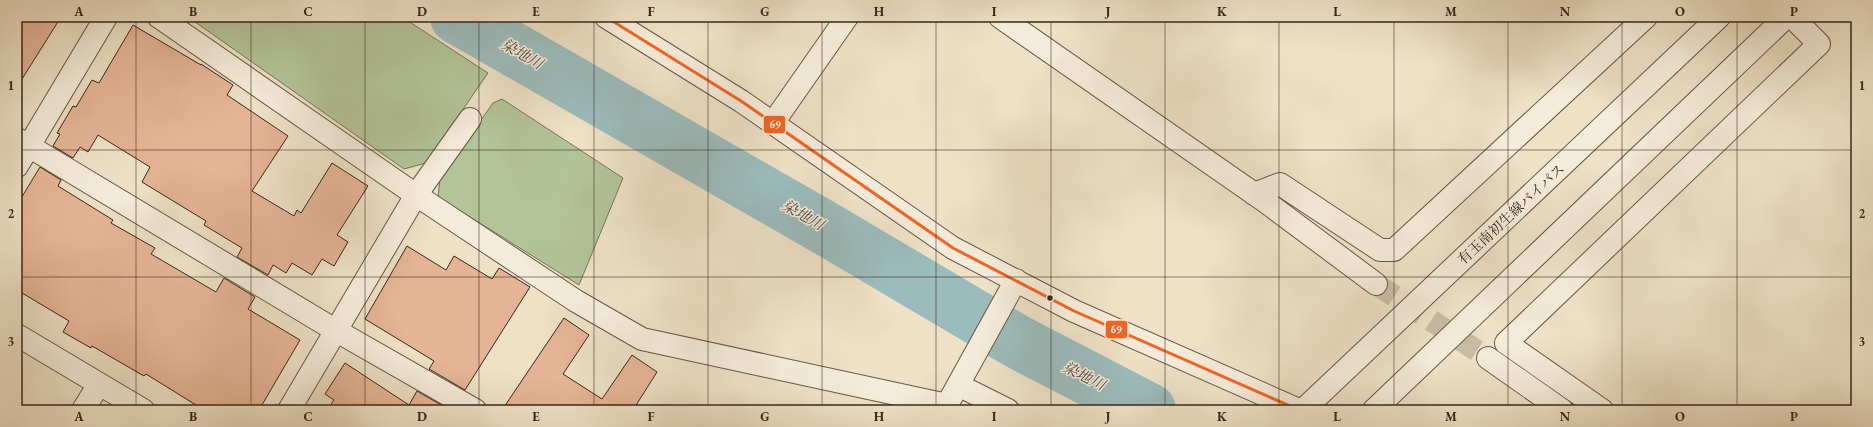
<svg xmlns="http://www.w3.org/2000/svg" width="1873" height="427" viewBox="0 0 1873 427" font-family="'EB Garamond','Noto Serif JP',serif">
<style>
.green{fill:#b3c499;stroke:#75765b}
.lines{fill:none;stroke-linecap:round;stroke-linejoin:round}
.river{stroke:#9bbcbc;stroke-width:54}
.building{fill:#e5b495;stroke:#37271d}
.minor-tunnel{stroke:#c9bca4;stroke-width:22;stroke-dasharray:22 11;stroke-linecap:butt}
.minor-casing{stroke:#655647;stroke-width:24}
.minor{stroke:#f4ecda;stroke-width:22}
.bus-1-casing{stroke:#f4ecda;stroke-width:6}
.bus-1{stroke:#f26522;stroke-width:3}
.grid{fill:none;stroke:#37271d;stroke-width:1;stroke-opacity:0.55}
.bus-dot{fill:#37271d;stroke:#f4ecda;stroke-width:1.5}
.labels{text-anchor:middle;stroke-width:3;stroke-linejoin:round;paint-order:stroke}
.street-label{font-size:14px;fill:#37271d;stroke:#f4ecda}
.water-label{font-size:15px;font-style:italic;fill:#504c45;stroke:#f4ecda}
.line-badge{stroke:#f4ecda;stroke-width:1.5}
.badge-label{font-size:11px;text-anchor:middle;font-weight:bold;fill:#fff}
.neatline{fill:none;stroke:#37271d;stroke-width:1.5}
.grid-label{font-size:13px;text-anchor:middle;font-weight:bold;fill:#37271d}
</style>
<rect width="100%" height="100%" fill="#eee1c6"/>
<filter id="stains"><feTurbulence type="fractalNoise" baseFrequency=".005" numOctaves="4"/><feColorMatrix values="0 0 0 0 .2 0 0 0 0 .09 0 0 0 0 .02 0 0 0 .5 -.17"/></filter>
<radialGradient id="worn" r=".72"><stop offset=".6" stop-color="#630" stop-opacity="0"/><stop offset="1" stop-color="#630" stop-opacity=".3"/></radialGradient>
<path class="green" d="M 188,17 L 402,17 L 488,73 L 426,163 L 404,169 Z
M 502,99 L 623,178 L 579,285 L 438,197 L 440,178 L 493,103 Z"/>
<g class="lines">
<path class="river" d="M 457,17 L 825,228 L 1018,342 L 1149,410"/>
</g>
<path class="building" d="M 17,17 L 61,17 L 17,87 Z
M 133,25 L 201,65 L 201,64 L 233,85 L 227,95 L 288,136 L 252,191 L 294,216 L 297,210 L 301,213 L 332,163 L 368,186 L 337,235 L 348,242 L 334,266 L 322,259 L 312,275 L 292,263 L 286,273 L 273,265 L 268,275 L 237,257 L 242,248 L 204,225 L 206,221 L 142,182 L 150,167 L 98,135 L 88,152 L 80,147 L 73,158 L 53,146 L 60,134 L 57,133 L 73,106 L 76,107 L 92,80 L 99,83 Z
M 40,167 L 61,180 L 58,186 L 113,220 L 111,223 L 155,248 L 151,254 L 216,292 L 224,278 L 255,297 L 248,309 L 300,340 L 259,410 L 204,410 L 146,374 L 144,376 L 92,346 L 91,348 L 63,332 L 69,321 L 17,290 L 17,205 Z
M 407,246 L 446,270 L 454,256 L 492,279 L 499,268 L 530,287 L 465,390 L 429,369 L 434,361 L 365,319 Z
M 564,318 L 589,335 L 563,374 L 602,399 L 632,355 L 657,372 L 633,410 L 502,410 Z
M 345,363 L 409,405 L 417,391 L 450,410 L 327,410 L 334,400 L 325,394 Z"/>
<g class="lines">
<path class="minor-tunnel" d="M 1376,284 L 1488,358"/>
<g class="minor-casing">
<path id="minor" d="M 159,17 L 416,195 L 576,301 L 642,339 L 947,405
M 606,17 L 741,101 L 953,248 L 1074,311 L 1299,410
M 1000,17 L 1266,202 L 1376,284
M 773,123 L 847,17
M 17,139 L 335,330 L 475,410
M 17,166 L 106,17
M 1254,194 L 1280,184 L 1380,250 L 1394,250 L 1646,17
M 17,335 L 143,410
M 1488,358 L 1562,410
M 958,385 L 1008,410
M 83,410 L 99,384
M 289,410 L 416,195 L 470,119
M 942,410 L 947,405 L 958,385 L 1016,280
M 1303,410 L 1719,17
M 1374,410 L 1786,17
M 1602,410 L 1506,343 L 1819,44 L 1792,17"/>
</g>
<use href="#minor" class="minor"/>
<g class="bus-1-casing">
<path id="bus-1" d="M 606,17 L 741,101 L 953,248 L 1074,311 L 1299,410"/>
</g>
<use href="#bus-1" class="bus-1"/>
</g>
<path class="grid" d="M 136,17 L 136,410M 251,17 L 251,410M 365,17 L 365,410M 479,17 L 479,410M 594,17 L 594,410M 708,17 L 708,410M 822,17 L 822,410M 936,17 L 936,410M 1051,17 L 1051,410M 1165,17 L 1165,410M 1279,17 L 1279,410M 1394,17 L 1394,410M 1508,17 L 1508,410M 1622,17 L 1622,410M 1737,17 L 1737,410M 17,150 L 1856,150M 17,277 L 1856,277"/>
<circle class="bus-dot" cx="1050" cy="298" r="3.5"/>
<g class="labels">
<g class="street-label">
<text transform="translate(1511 214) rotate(-43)" y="5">有玉南初生線バイパス</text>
</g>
<g class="water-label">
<text transform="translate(522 54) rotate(30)" y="5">染地川</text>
<text transform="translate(803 215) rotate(30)" y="5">染地川</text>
<text transform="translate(1084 376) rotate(27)" y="5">染地川</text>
</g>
</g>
<g class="line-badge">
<rect x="763" y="115" width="23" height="19" rx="4" fill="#f26522"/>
<rect x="1105" y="320" width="23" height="19" rx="4" fill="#f26522"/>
</g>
<g class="badge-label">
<text x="775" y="128">69</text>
<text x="1116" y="333">69</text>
</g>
<rect width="1873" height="427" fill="none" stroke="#eee1c6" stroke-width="44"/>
<rect x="22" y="22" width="1829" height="383" class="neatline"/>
<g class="grid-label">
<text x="79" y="16">A</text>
<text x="193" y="16">B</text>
<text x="308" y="16">C</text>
<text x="422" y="16">D</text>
<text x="536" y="16">E</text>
<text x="651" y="16">F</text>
<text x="765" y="16">G</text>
<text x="879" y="16">H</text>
<text x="994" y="16">I</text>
<text x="1108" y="16">J</text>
<text x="1222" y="16">K</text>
<text x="1337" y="16">L</text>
<text x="1451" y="16">M</text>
<text x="1565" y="16">N</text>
<text x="1680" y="16">O</text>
<text x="1794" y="16">P</text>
<text x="11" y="90">1</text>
<text x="1862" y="90">1</text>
<text x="11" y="218">2</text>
<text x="1862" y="218">2</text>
<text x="11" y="346">3</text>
<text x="1862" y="346">3</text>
<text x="79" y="421">A</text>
<text x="193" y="421">B</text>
<text x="308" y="421">C</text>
<text x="422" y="421">D</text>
<text x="536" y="421">E</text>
<text x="651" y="421">F</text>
<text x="765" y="421">G</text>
<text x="879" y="421">H</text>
<text x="994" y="421">I</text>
<text x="1108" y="421">J</text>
<text x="1222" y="421">K</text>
<text x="1337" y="421">L</text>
<text x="1451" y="421">M</text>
<text x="1565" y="421">N</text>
<text x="1680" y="421">O</text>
<text x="1794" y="421">P</text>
</g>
<rect width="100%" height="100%" filter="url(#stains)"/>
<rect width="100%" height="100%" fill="url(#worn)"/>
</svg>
